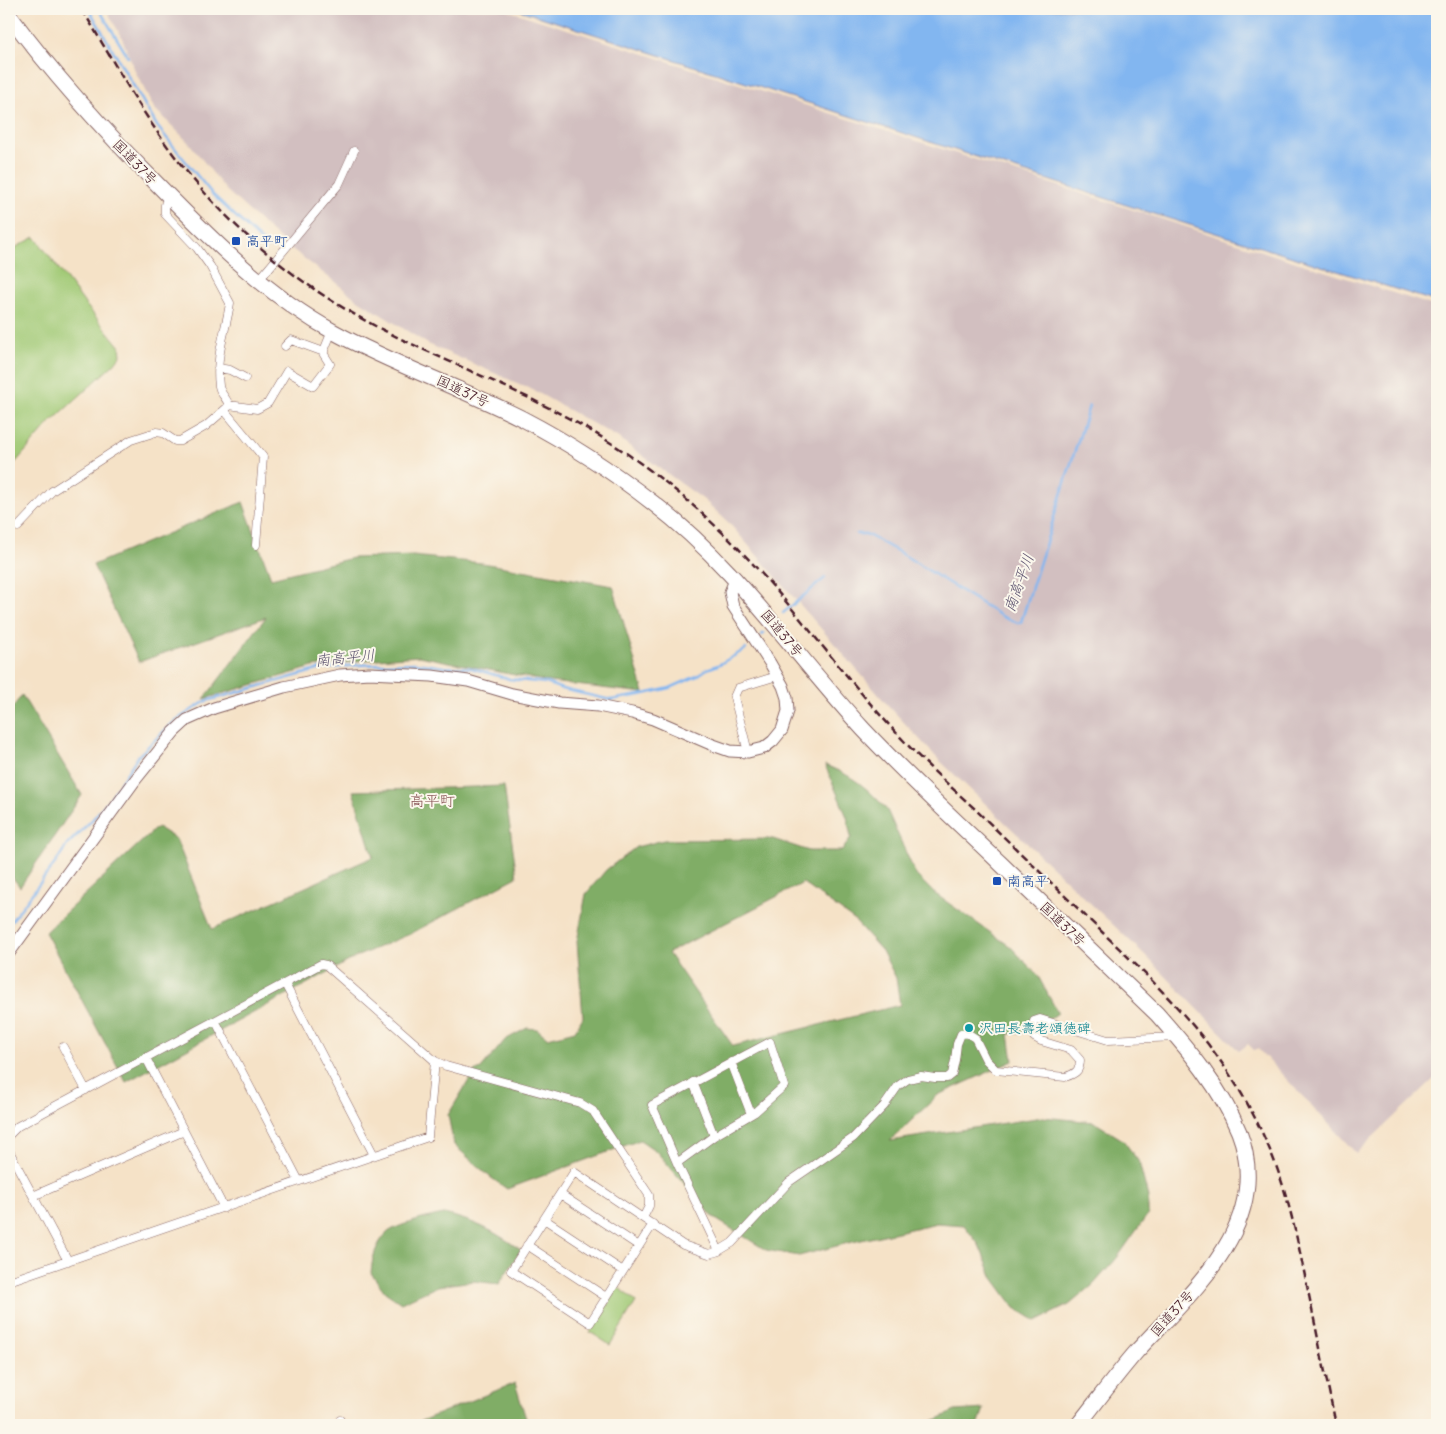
<svg xmlns="http://www.w3.org/2000/svg" width="1446" height="1434" viewBox="0 0 1446 1434" font-family="Delius,'Klee One',sans-serif">
<style>
.industrial{fill:#d2bfc0}
.green{fill:#a0c975;stroke:#757450}
.forest{fill:#80ad66;stroke:#656648;fill-rule:evenodd}
.water{fill:#82b6f0;stroke:#666a8e}
.lines{fill:none;stroke-linecap:round;stroke-linejoin:round}
.stream{stroke:#82b6f0;stroke-width:2.5}
.street-casing{stroke:#866362;stroke-width:9}
.secondary-casing{stroke:#866362;stroke-width:13}
.highway-casing{stroke:#866362;stroke-width:17}
.street{stroke:#fff;stroke-width:8}
.secondary{stroke:#fff;stroke-width:11}
.highway{stroke:#fff;stroke-width:15}
.rail{stroke:#4a1f2b;stroke-width:2.5;stroke-dasharray:8 4;stroke-linecap:butt}
.transit-dot{fill:#1a4fb4;stroke:#fbf7ec;stroke-width:2}
.culture-dot{fill:#0f9aa8;stroke:#fbf7ec;stroke-width:2}
.labels{text-anchor:middle;stroke-width:4;stroke-linejoin:round;paint-order:stroke}
.street-label{font-size:14px;fill:#4a1f2b;stroke:#fbf7ec}
.transit-label{font-size:14px;fill:#164399;stroke:#fbf7ec;text-anchor:start}
.culture-label{font-size:14px;fill:#0d838f;stroke:#fbf7ec;text-anchor:start}
.water-label{font-size:15px;font-style:italic;fill:#5e5470;stroke:#fbf7ec}
.neighbourhood-label{font-size:15px;fill:#834c4f;stroke:#fbf7ec}
</style>
<rect width="100%" height="100%" fill="#fbf7ec"/>
<filter id="ink" filterUnits="userSpaceOnUse"><feTurbulence type="fractalNoise" baseFrequency=".02" numOctaves="2"/><feDisplacementMap in="SourceGraphic" scale="10" xChannelSelector="R" yChannelSelector="G"/><feConvolveMatrix kernelMatrix="1 2 1 2 8 2 1 2 1" color-interpolation-filters="sRGB"/></filter>
<filter id="wash" filterUnits="userSpaceOnUse"><feTurbulence type="fractalNoise" baseFrequency=".0096" numOctaves="4" result="noise"/><feDisplacementMap in="SourceGraphic" scale="20" xChannelSelector="R" yChannelSelector="G"/><feGaussianBlur stdDeviation="1.12" result="paint"/><feColorMatrix in="noise" values="0 0 0 0 0 0 0 0 0 0 0 0 0 0 0 0 0 1.4 0 .05"/><feComposite in="paint" operator="in"/></filter>
<g filter="url(#wash)">
<rect width="100%" height="100%" fill="#f5e2c7"/>
<path class="industrial" d="M 106,9 L 504,9 L 1437,307 L 1437,1076 L 1356,1153 L 1258,1049 L 1255,1051 L 1248,1044 L 1239,1051 L 1145,955 L 938,759 L 885,702 L 729,523 L 704,500 L 617,437 L 533,390 L 428,344 L 358,300 L 283,242 L 226,190 L 190,144 L 154,108 L 136,73 L 122,38 Z"/>
<path class="green" d="M 35,237 L 86,305 L 120,347 L 121,355 L 114,364 L 50,423 L 9,470 L 9,251 Z
M 618,1287 L 636,1302 L 610,1345 L 590,1332 Z"/>
<path class="forest" d="M 243,502 L 271,578 L 352,558 L 413,556 L 482,563 L 613,586 L 644,693 L 550,682 L 419,656 L 363,660 L 313,667 L 204,699 L 266,617 L 139,662 L 93,565 Z
M 22,695 L 82,795 L 20,887 L 9,873 L 9,712 Z
M 825,765 C 853,776 867,787 887,810 L 916,875 L 934,893 L 1011,947 L 1038,976 L 1058,1013 L 1032,1031 L 1009,1034 L 1013,1061 L 938,1095 L 890,1141 L 1043,1117 L 1094,1122 L 1123,1140 L 1139,1162 L 1148,1197 L 1148,1214 L 1117,1258 L 1093,1285 L 1069,1305 L 1036,1321 L 1015,1308 L 993,1278 L 979,1245 L 964,1225 L 937,1223 L 848,1243 L 799,1256 L 766,1250 L 714,1218 L 656,1151 L 640,1140 L 507,1189 L 490,1177 L 454,1145 L 448,1115 L 474,1072 L 481,1069 L 505,1040 L 527,1028 L 537,1029 L 548,1038 L 575,1031 L 583,1017 L 577,942 L 586,894 L 606,870 L 636,847 L 664,840 L 773,839 L 809,851 L 842,851 L 851,837 L 847,817 ZM 803,883 L 854,920 L 882,951 L 896,978 L 900,1005 L 733,1046 L 668,953 Z
M 504,786 L 517,877 L 410,934 L 358,956 L 126,1082 L 45,932 L 157,827 L 176,839 L 212,929 L 373,857 L 353,791 Z
M 444,1214 C 475,1221 494,1231 521,1250 L 499,1284 L 473,1281 L 438,1286 L 401,1303 L 385,1292 L 371,1273 C 372,1258 376,1244 387,1233 C 395,1225 432,1216 444,1214 Z
M 515,1383 L 528,1425 L 411,1425 Z
M 984,1409 L 978,1425 L 924,1425 L 955,1411 Z"/>
<path class="water" d="M 516,9 L 1437,9 L 1437,302 L 1145,211 Z"/>
<g class="lines">
<path class="stream" d="M 89,9 L 157,126 L 213,195 L 269,248
M 99,9 L 128,57
M 857,534 L 866,534 L 899,552 L 1003,617 L 1018,623 L 1021,622 L 1089,406
M 783,613 L 825,578
M 762,635 L 764,633
M 9,924 L 56,862 L 67,845 L 92,820 L 111,797 L 138,756 L 176,720 L 206,701 L 321,669 L 358,665 L 415,663 L 444,667 L 471,668 L 509,679 L 546,683 L 562,689 L 611,700 L 640,695 L 670,688 L 697,676 L 707,669 L 718,665 L 746,649"/>
</g>
</g>
<g filter="url(#ink)">
<g class="lines">
<g class="street-casing">
<path id="street" d="M 259,280 L 339,184 L 354,151
M 285,346 L 291,340 L 324,352
M 218,368 L 230,370 L 245,378
M 229,405 L 257,409 L 268,403 L 287,371 L 313,386 L 330,364 L 323,353 L 332,331
M 225,411 L 263,457 L 256,545
M 18,527 L 52,491 L 131,440 L 156,432 L 163,433 L 175,441 L 180,441 L 206,426 L 229,406 C 228,399 220,394 219,386 C 215,356 226,331 230,303 L 210,266 L 197,248 L 165,214 L 165,205 L 168,195
M 748,752 L 734,697 L 738,688 L 777,676
M 285,984 L 374,1155
M 216,1022 L 299,1181
M 770,1042 L 784,1086 L 755,1112 L 714,1136 L 677,1163 L 652,1105 Z
M 63,1047 L 86,1090
M 146,1058 L 224,1208
M 731,1062 L 751,1114
M 693,1082 L 714,1136
M 9,1135 L 18,1126 L 321,964 L 326,965 L 435,1061 L 446,1066 L 580,1103 L 593,1111 L 649,1195 L 649,1206 L 643,1218
M 9,1151 L 68,1261
M 677,1163 L 719,1251
M 560,1194 L 639,1246
M 33,1196 L 184,1131
M 544,1219 L 623,1271
M 653,1224 L 590,1323 L 511,1271 L 574,1172 L 683,1245 L 709,1254 L 717,1252 L 732,1243 L 789,1182 L 853,1138 L 884,1106 L 898,1086 L 908,1079 L 921,1076 L 935,1078 L 947,1078 L 952,1074 L 955,1060 L 957,1044 L 961,1034 L 967,1033 L 975,1038 L 986,1060 L 996,1070 L 1065,1077 C 1075,1074 1080,1071 1080,1060 L 1071,1050 L 1041,1041 L 1034,1037 L 1032,1031 L 1034,1021 L 1040,1019 L 1108,1040 L 1176,1037
M 527,1245 L 606,1297
M 9,1281 L 428,1137 L 435,1061
M 340,1420 L 342,1425"/>
</g>
<g class="secondary-casing">
<path id="secondary" d="M 9,953 L 136,779 L 174,732 L 187,720 L 214,708 L 284,687 L 340,675 L 369,673 L 432,676 L 468,681 L 512,694 L 559,703 L 598,706 L 632,713 L 653,719 L 713,745 L 730,751 L 748,752 L 764,748 L 773,741 L 782,730 L 788,711 L 787,698 L 783,686 L 770,663 L 733,606 L 730,592 L 736,578"/>
</g>
<g class="highway-casing">
<path id="highway" d="M 9,15 C 55,77 107,134 162,189 C 214,242 268,296 334,332 C 394,365 462,388 523,419 C 569,443 612,471 653,503 C 736,566 793,653 863,729 C 907,776 955,820 1001,864 C 1053,914 1105,964 1157,1014 C 1188,1049 1221,1088 1239,1132 C 1274,1223 1192,1291 1137,1351 C 1116,1375 1098,1400 1078,1425"/>
</g>
<use href="#street" class="street"/>
<use href="#secondary" class="secondary"/>
<use href="#highway" class="highway"/>
<path class="rail" d="M 82,9 C 109,54 134,100 165,143 C 222,223 299,288 387,332 C 473,375 563,406 640,463 C 675,488 707,517 737,547 C 796,608 845,679 904,741 C 926,765 951,787 975,809 C 1017,850 1060,891 1102,932 C 1170,997 1226,1052 1265,1139 C 1286,1184 1296,1233 1306,1281 C 1316,1329 1326,1377 1336,1425"/>
</g>
</g>
<g class="transit-dot">
<rect x="231" y="236" width="10" height="10" rx="2.5"/>
<rect x="992" y="876" width="10" height="10" rx="2.5"/>
</g>
<circle class="culture-dot" cx="969" cy="1028" r="5"/>
<g class="labels">
<g class="street-label">
<text transform="translate(135 162) rotate(46)" y="5">国道37号</text>
<text transform="translate(463 391) rotate(25)" y="5">国道37号</text>
<text transform="translate(782 633) rotate(50)" y="5">国道37号</text>
<text transform="translate(1063 924) rotate(44)" y="5">国道37号</text>
<text transform="translate(1172 1313) rotate(-48)" y="5">国道37号</text>
</g>
<g class="transit-label">
<text x="246" y="246">高平町</text>
<text x="1007" y="886">南高平</text>
</g>
<g class="culture-label">
<text x="979" y="1033">沢田長壽老頌徳碑</text>
</g>
<g class="water-label">
<text transform="translate(1019 583) rotate(-70)" y="5">南高平川</text>
<text transform="translate(345 658) rotate(-6)" y="5">南高平川</text>
</g>
<g class="neighbourhood-label">
<text x="432" y="806">高平町</text>
</g>
</g>
<rect width="1446" height="1434" fill="none" stroke="#fbf7ec" stroke-width="30"/>
</svg>
